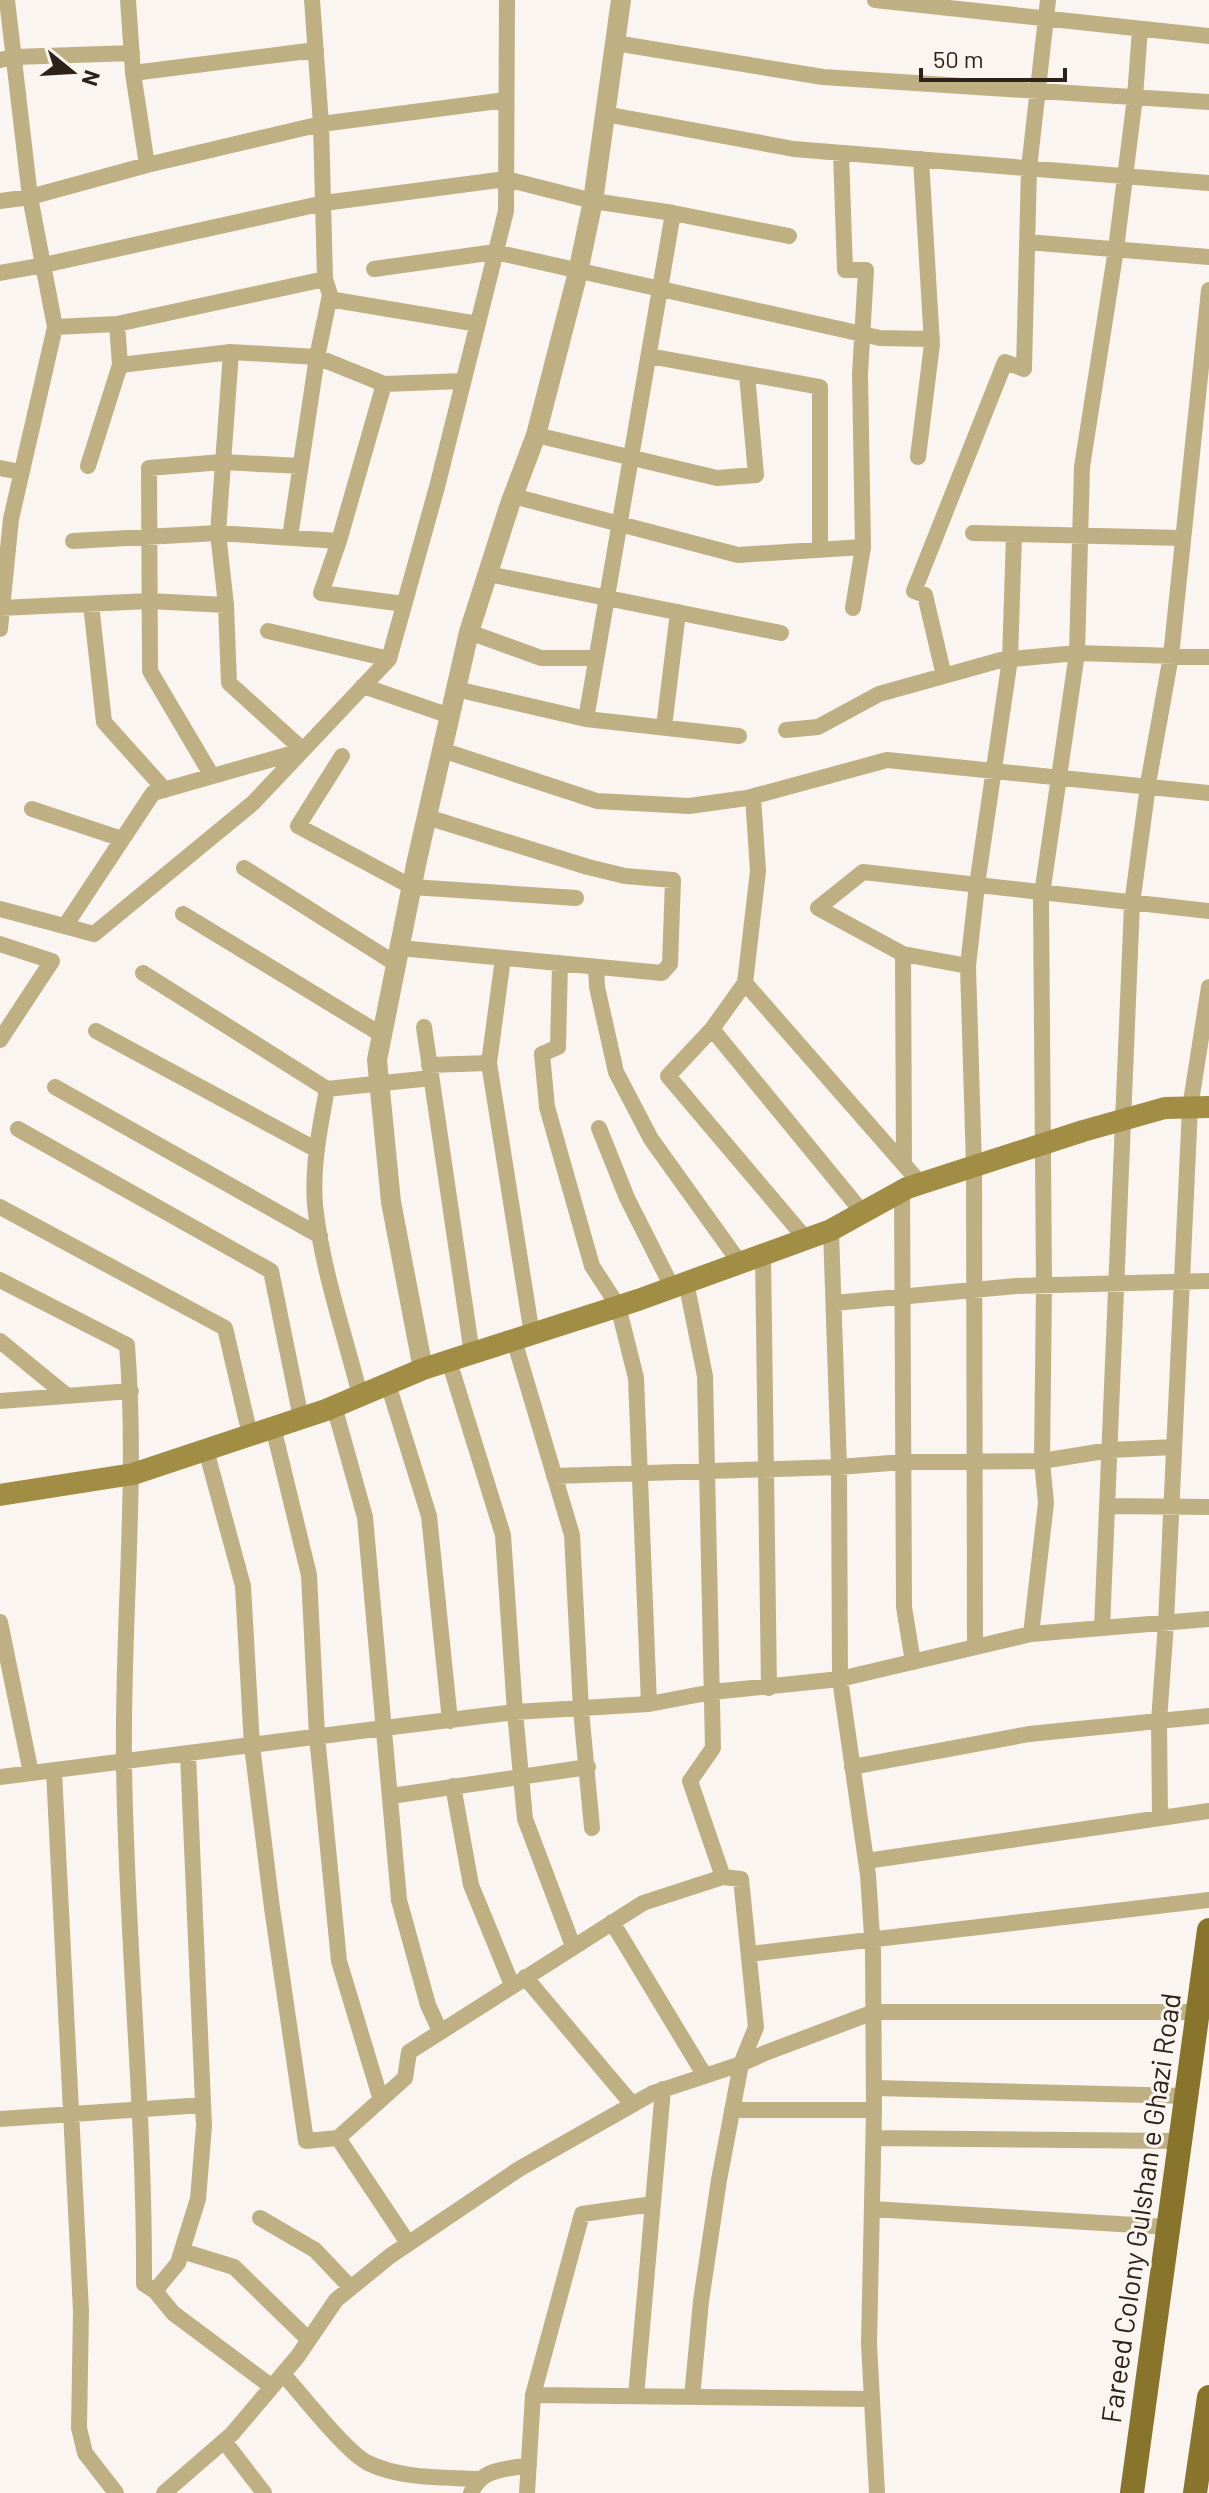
<svg xmlns="http://www.w3.org/2000/svg" width="1209" height="2493" viewBox="0 0 1209 2493" font-family="Barlow,sans-serif">
<style>
.lines{fill:none;stroke-linecap:round;stroke-linejoin:round}
.minor{stroke:#beb083;stroke-width:16}
.tertiary{stroke:#beb083;stroke-width:20}
.secondary{stroke:#a28d45;stroke-width:22}
.primary{stroke:#89742b;stroke-width:24}
.labels{text-anchor:middle;stroke-width:6;stroke-linejoin:round;paint-order:stroke}
.street-label{font-size:28px;fill:#2c2219;stroke:#fbf5f1}
</style>
<rect width="100%" height="100%" fill="#fbf5f1"/>
<g class="lines">
<path class="minor" d="M 128,0 L 133,73 L 147,165
M 875,0 L 1209,36
M 615,43 L 823,77 L 1209,102
M 0,60 L 15,57 L 132,53
M 133,73 L 316,50
M 605,114 L 794,149 L 1209,183
M 841,153 L 845,270 L 866,270 L 860,374 L 863,547 L 853,608
M 0,201 L 30,197 L 147,165 L 321,124 L 506,100
M 1027,242 L 1209,257
M 374,269 L 495,252 L 880,338 L 932,339
M 0,273 L 44,265 L 324,203 L 506,179 L 593,201 L 673,213 L 789,236
M 329,299 L 478,324
M 55,327 L 117,324 L 325,279
M 231,352 L 218,533 L 226,605 L 229,683 L 303,750
M 649,356 L 820,387 L 820,550
M 120,365 L 231,352 L 317,357 L 384,384 L 463,381
M 384,384 L 339,541 L 321,593 L 404,604
M 536,435 L 717,478 L 756,475 L 747,375
M 918,457 L 932,344 L 921,159
M 88,466 L 120,365 L 117,324
M 0,468 L 21,472
M 513,496 L 738,555 L 863,547
M 973,533 L 1181,538
M 290,537 L 317,357 L 330,295 L 325,279 L 321,124 L 312,0
M 73,541 L 218,533 L 339,541
M 488,574 L 781,633
M 91,604 L 104,722 L 165,790
M 0,608 L 149,601 L 226,605
M 0,629 L 11,519 L 55,327 L 30,197 L 7,0
M 268,631 L 389,659
M 469,632 L 541,658 L 596,658
M 944,676 L 925,595 L 914,591 L 1005,362 L 1024,369 L 1029,168 L 1048,0
M 363,686 L 450,716
M 456,689 L 586,719 L 739,736
M 586,719 L 673,213
M 664,727 L 678,612
M 786,730 L 818,727 L 879,694 L 1001,660 L 1077,653 L 1209,657
M 442,750 L 597,801 L 689,806 L 747,798 L 887,760 L 1209,793
M 342,756 L 298,826 L 412,887 L 576,898
M 212,776 L 150,671 L 149,468 L 222,462 L 301,466
M 753,797 L 758,871 L 745,983 L 712,1029 L 668,1076 L 806,1239
M 32,809 L 122,839
M 244,868 L 396,964
M 0,909 L 94,934 L 253,803 L 389,659 L 437,487 L 506,211 L 507,0
M 183,914 L 382,1035
M 65,926 L 153,793 L 301,751
M 0,944 L 52,961 L 0,1040
M 400,948 L 662,973 L 670,964 L 673,880 L 625,876 L 588,867 L 427,817
M 903,954 L 904,1165
M 503,958 L 489,1063 L 532,1335
M 560,963 L 558,1047 L 542,1054 L 547,1107 L 592,1266 L 618,1306 L 636,1378 L 649,1704
M 968,966 L 903,954 L 818,908 L 863,872 L 1209,911
M 596,967 L 597,987 L 616,1072 L 651,1139 L 740,1263
M 143,973 L 327,1089 L 431,1078
M 745,983 L 921,1184
M 424,1027 L 472,1354
M 712,1029 L 863,1213
M 96,1031 L 317,1150
M 429,1065 L 489,1063
M 55,1087 L 320,1236
M 327,1089 C 320,1127 312,1166 315,1205 C 321,1265 345,1336 360,1395
M 599,1128 L 627,1198 L 672,1287
M 18,1129 L 271,1271 L 301,1418
M 902,1191 L 904,1607 L 913,1662
M 0,1207 L 225,1328 L 250,1435
M 831,1230 L 839,1467 L 840,1679 L 868,1875 L 873,1951 L 874,2110 L 869,2344 L 877,2493
M 763,1255 L 769,1688
M 0,1280 L 127,1345 C 138,1485 122,1623 124,1763 C 126,1937 145,2110 144,2284 L 155,2291 L 173,2313 L 272,2387
M 686,1282 L 705,1376 L 713,1748 L 690,1781 L 723,1877 L 741,1879 L 756,2027 L 741,2064 L 719,2180 L 701,2301 L 692,2397
M 834,1303 L 1016,1286 L 1209,1281
M 514,1340 L 572,1535 L 581,1710 L 592,1828
M 0,1341 L 66,1395
M 449,1361 L 503,1535 L 515,1712 L 525,1819 L 573,1946
M 388,1384 L 429,1516 L 450,1721
M 0,1401 L 131,1391
M 334,1406 L 365,1517 L 399,1900 L 428,2005 L 440,2031
M 273,1427 L 309,1575 L 317,1736 L 339,1961 L 380,2097
M 206,1450 L 243,1586 L 252,1746 L 272,1908 L 306,2141 L 338,2138 L 405,2078 L 409,2052 L 643,1903 L 723,1877
M 554,1476 L 839,1467 L 903,1462 L 1042,1461 L 1110,1450 L 1174,1447
M 1108,1506 L 1209,1507
M 0,1622 L 31,1773
M 1102,1628 L 1132,904 L 1149,778 L 1171,656 L 1209,290
M 1031,1634 L 1046,1503 L 1042,1461 L 1044,1285 L 1041,901 L 1077,653 L 1082,467 L 1116,249 L 1135,97 L 1140,29
M 975,1647 L 974,1166 L 968,966 L 977,885 L 1010,659 L 1014,535
M 852,1767 L 1029,1734 L 1209,1716
M 54,1771 L 81,2311 L 79,2428 L 85,2453 L 116,2493
M 0,1777 L 384,1728 L 515,1712 L 649,1704 L 712,1692 L 840,1679 L 1031,1634 L 1209,1619
M 453,1786 L 471,1885 L 512,1985
M 391,1796 L 588,1767
M 1160,1818 L 1159,1721 L 1166,1623 L 1190,1108 L 1209,987
M 866,1861 L 1209,1811
M 612,1922 L 705,2076
M 749,1954 L 1209,1900
M 525,1977 L 632,2104
M 874,2088 L 1186,2096
M 732,2110 L 874,2110
M 0,2119 L 203,2105
M 338,2138 L 408,2243
M 874,2138 L 1180,2141
M 872,2209 L 1168,2227
M 260,2218 L 315,2250 L 351,2288
M 182,2251 L 234,2267 L 309,2340
M 155,2291 L 178,2263 L 198,2199 L 204,2126 L 188,1754
M 283,2374 C 302,2395 346,2452 368,2463 C 401,2479 442,2477 478,2479
M 533,2395 L 872,2399
M 636,2396 L 663,2089
M 224,2441 L 264,2493
M 164,2493 L 232,2434 L 298,2356 L 336,2300 L 390,2256 L 519,2169 L 653,2093 L 741,2064 L 765,2053 L 874,2012 L 1198,2012
M 471,2493 C 482,2468 504,2470 529,2465
M 527,2493 L 533,2395 L 582,2214 L 653,2204"/>
<path class="tertiary" d="M 423,1369 L 391,1202 L 377,1060 L 417,860 L 469,632 L 510,504 L 536,435 L 578,272 L 593,201 L 621,0"/>
<path class="secondary" d="M 0,1495 L 133,1474 L 326,1410 L 423,1369 L 638,1300 L 831,1230 L 907,1188 L 1083,1131 L 1165,1108 L 1209,1107"/>
<path class="primary" d="M 1132,2493 L 1209,1930
M 1195,2493 L 1209,2397"/>
</g>
<g class="labels">
<g class="street-label">
<text transform="translate(1141 2208) rotate(-82)" y="10">Fareed Colony Gulshan e Ghazi Road</text>
</g>
</g>
<g transform="translate(72 72) rotate(108)" stroke="#fbf5f1" stroke-width="6" paint-order="stroke">
<path d="M0-6L14 30L0 20L-14 30Z" fill="#2c2219"/>
<text y="-12" font-size="22" font-weight="bold" text-anchor="middle" fill="#2c2219">N</text>
</g>
<path d="M921 68v12h144v-12" fill="none" stroke="#2c2219" stroke-width="4"/>
<text x="933" y="68" font-size="24" fill="#2c2219" stroke="#fbf5f1" stroke-width="6" paint-order="stroke">50 m</text>
</svg>
